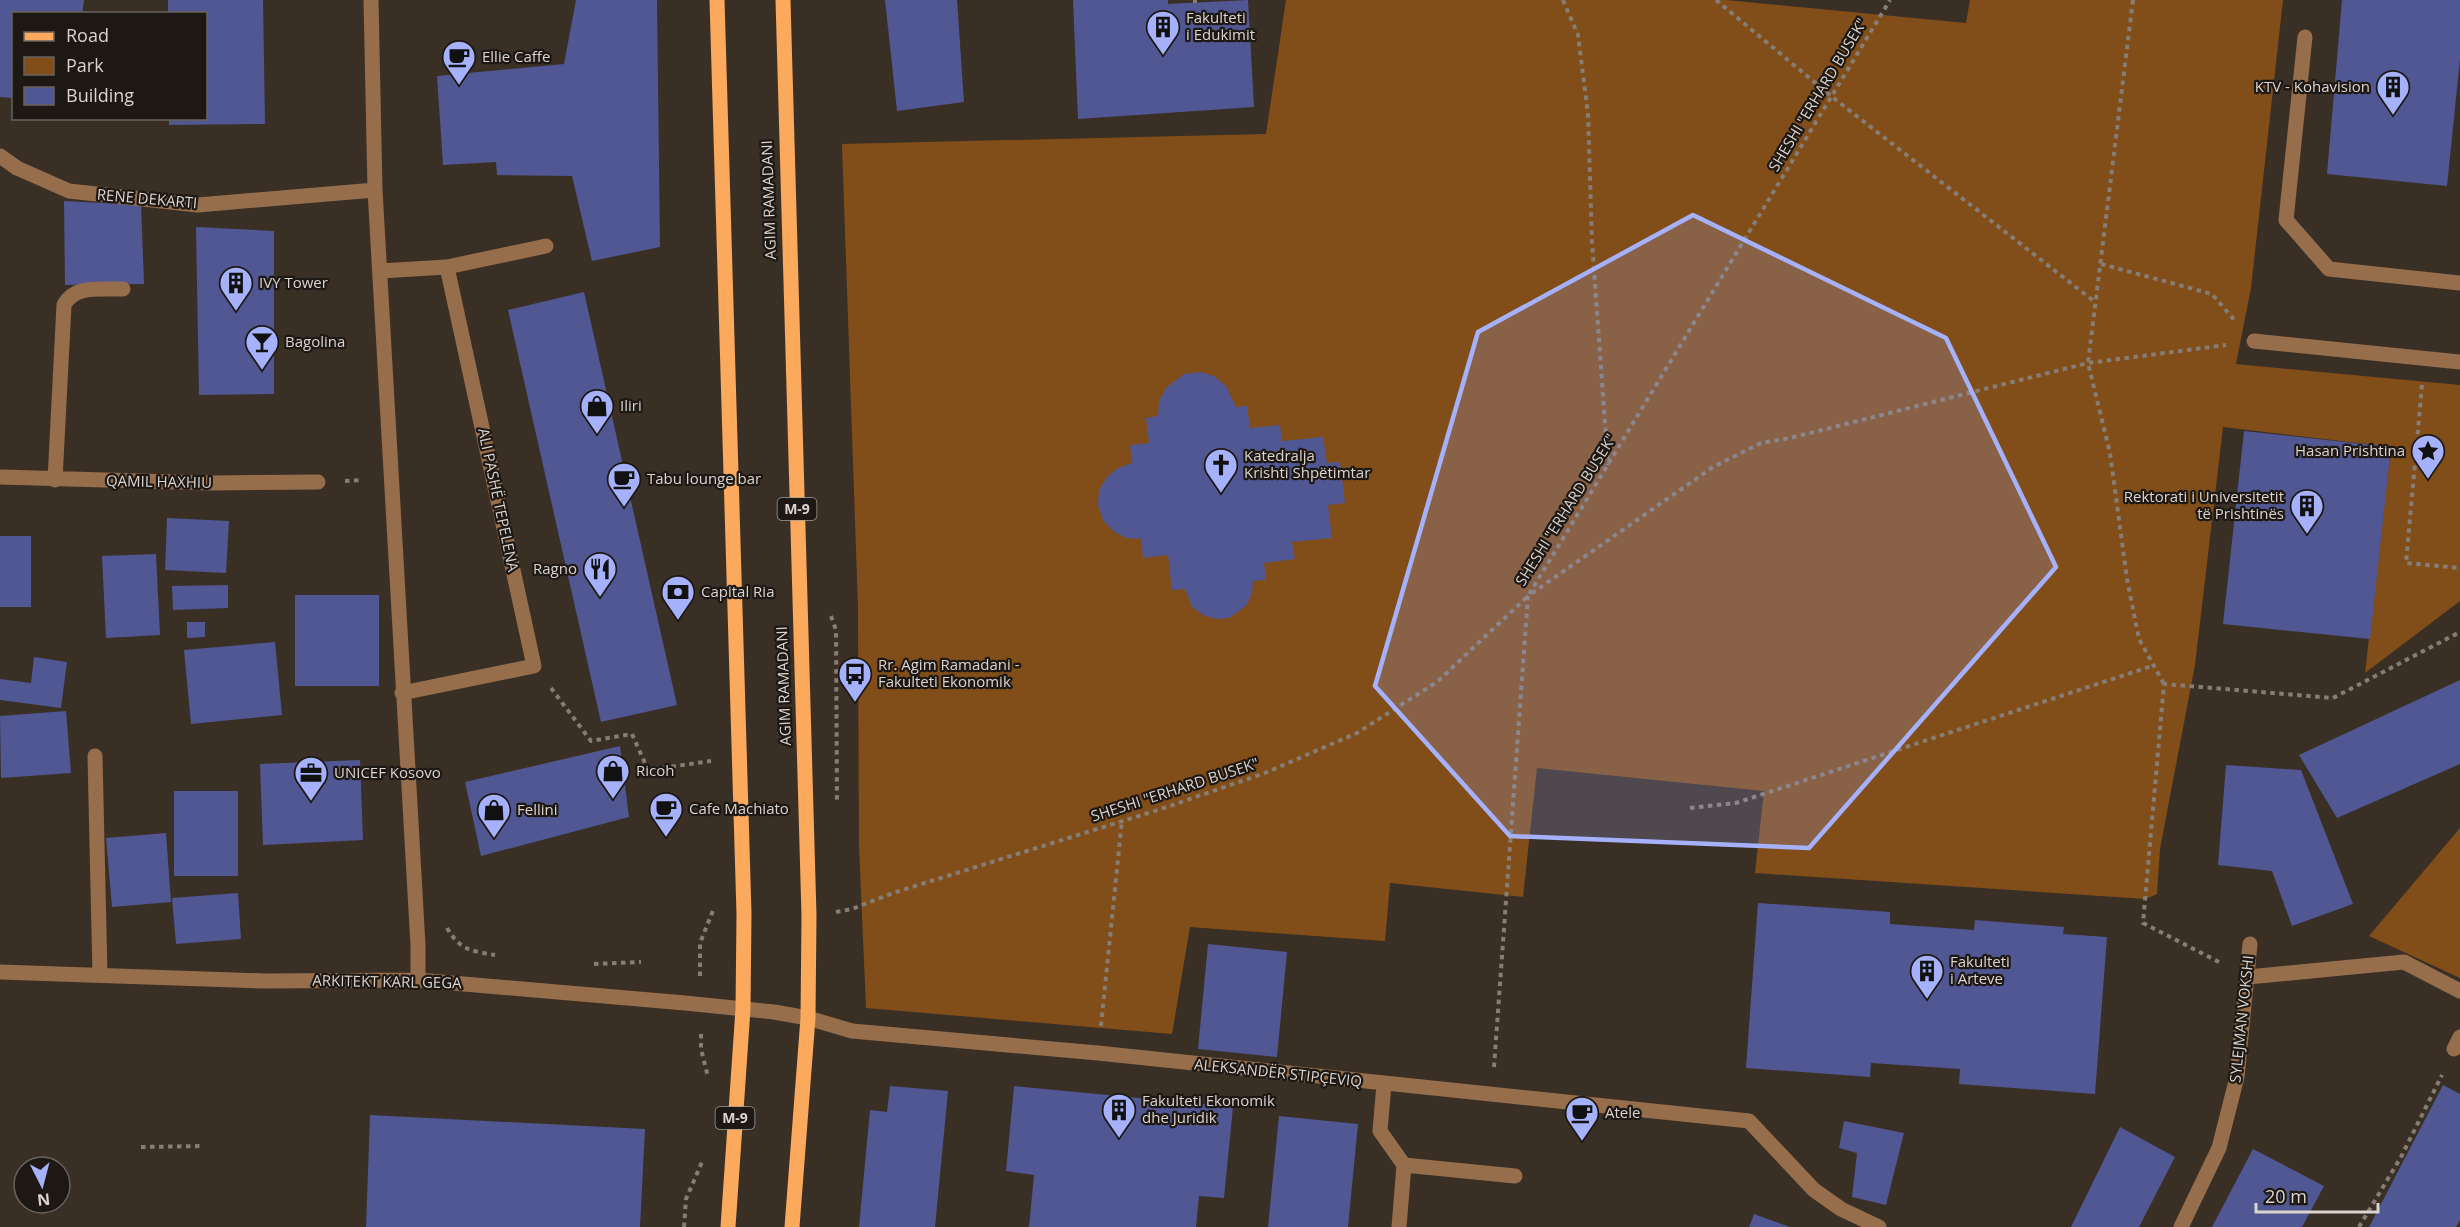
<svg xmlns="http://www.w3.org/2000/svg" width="2460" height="1227" viewBox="0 0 2460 1227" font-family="'Open Sans',sans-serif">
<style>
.green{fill:#814e1a}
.building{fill:#505792}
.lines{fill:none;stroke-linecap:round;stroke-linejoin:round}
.path{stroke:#867d75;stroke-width:4;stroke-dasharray:4.5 4.5;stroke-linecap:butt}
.minor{stroke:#966e4c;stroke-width:15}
.major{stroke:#faa95d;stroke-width:15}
.marked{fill:#a6b1fc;fill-opacity:0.2;stroke:#a6b1fc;stroke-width:4.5;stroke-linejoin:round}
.labels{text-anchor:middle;stroke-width:4.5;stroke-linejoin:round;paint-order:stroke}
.shield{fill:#1d1814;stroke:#a39c96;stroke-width:1.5}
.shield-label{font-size:14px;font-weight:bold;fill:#dcd4ce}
.poi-label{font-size:15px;fill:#dcd4ce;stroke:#1d1814;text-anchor:start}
.street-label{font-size:15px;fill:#dcd4ce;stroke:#1d1814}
</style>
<rect width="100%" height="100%" fill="#3a2f25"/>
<path class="green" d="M 1286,0 L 1726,0 L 1966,23 L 1970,0 L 2283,0 L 2251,288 L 2236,364 L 2460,385 L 2460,601 L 2365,673 L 2391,447 L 2223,427 L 2195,665 L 2160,849 L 2157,894 L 2146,899 L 1755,873 L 1764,791 L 1537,768 L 1523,897 L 1390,883 L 1385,941 L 1190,927 L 1172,1034 L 866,1008 L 859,846 L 858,607 L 842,144 L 1266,134 Z
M 2460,828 L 2460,978 L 2369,936 Z"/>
<path class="building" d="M 0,0 L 84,0 L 82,14 L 14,14 L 14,98 L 0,97 Z
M 168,0 L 263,0 L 265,124 L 169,125 L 169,118 L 206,118 L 206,14 L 168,14 Z
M 576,0 L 657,0 L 660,247 L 592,261 L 572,176 L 497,175 L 496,162 L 443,165 L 437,76 L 564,64 Z
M 885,0 L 957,0 L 964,102 L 897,111 Z
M 1073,0 L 1168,0 L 1168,4 L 1248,0 L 1254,107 L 1078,119 Z
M 2342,0 L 2460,0 L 2460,59 L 2447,186 L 2327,174 Z
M 64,201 L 141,205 L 144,284 L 65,285 Z
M 196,227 L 274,231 L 274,394 L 199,395 Z
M 584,292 L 677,705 L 601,722 L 508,310 Z
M 1200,372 L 1214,376 L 1226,386 L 1236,407 L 1247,406 L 1250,428 L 1280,425 L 1282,441 L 1323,437 L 1327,463 L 1340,462 L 1345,503 L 1328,505 L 1332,538 L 1292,542 L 1295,559 L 1264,563 L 1266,580 L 1253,581 L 1252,594 L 1246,606 L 1229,618 L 1216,619 L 1203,615 L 1192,607 L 1185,589 L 1172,590 L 1168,555 L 1143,558 L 1141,539 L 1126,538 L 1113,531 L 1103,520 L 1098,505 L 1099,490 L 1107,477 L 1118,468 L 1132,463 L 1130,445 L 1149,443 L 1146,418 L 1158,416 L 1159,401 L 1166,388 L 1184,374 Z
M 2244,431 L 2391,447 L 2370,639 L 2223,624 Z
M 167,518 L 229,521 L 226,573 L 165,570 Z
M 0,536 L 31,536 L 31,607 L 0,607 Z
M 156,554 L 160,635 L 106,638 L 102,556 Z
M 228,585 L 228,608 L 173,610 L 172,586 Z
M 295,595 L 379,595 L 379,686 L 295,686 Z
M 187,622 L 205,622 L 205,637 L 187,638 Z
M 275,642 L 282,715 L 191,724 L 184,650 Z
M 34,657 L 67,662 L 61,708 L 0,700 L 0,679 L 31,683 Z
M 2460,680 L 2460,764 L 2337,818 L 2299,755 Z
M 66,711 L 71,773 L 1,778 L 0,716 Z
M 620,746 L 629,817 L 481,856 L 465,782 Z
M 360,760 L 363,840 L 263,845 L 260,764 Z
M 2226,765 L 2301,770 L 2353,904 L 2292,926 L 2272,871 L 2218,865 Z
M 174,791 L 238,791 L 238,876 L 174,876 Z
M 166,833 L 171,902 L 112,907 L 106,838 Z
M 238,893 L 241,939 L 176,944 L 172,898 Z
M 1758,903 L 1890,912 L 1890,924 L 1974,930 L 1975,920 L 2064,927 L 2063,934 L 2107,937 L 2095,1094 L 1959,1084 L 1960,1069 L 1871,1063 L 1870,1077 L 1746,1068 Z
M 1208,944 L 1287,952 L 1277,1057 L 1198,1049 Z
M 2443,1085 L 2460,1094 L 2460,1220 L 2456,1227 L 2369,1227 Z
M 890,1086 L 948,1091 L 935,1227 L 859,1227 L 870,1110 L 887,1112 Z
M 1014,1086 L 1233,1107 L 1224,1198 L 1199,1196 L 1196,1227 L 1029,1227 L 1034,1175 L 1006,1171 Z
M 370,1115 L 645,1129 L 640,1227 L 366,1227 Z
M 1279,1116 L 1358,1124 L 1348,1227 L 1268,1227 Z
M 1844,1121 L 1904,1133 L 1886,1205 L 1852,1197 L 1857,1153 L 1839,1148 Z
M 2120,1127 L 2175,1157 L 2139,1227 L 2071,1227 Z
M 2253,1149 L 2324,1186 L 2302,1227 L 2212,1227 Z
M 1754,1214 L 1790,1227 L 1749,1227 Z"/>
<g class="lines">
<path class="path" d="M 1563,0 L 1578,35 L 1588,114 L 1592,242 L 1608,465
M 1716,0 L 1831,96 L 2095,302
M 2133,0 L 2088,363 L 2110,453 L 2127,579 L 2139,639 L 2164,684
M 1195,3 L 1195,0
M 2101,264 L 2212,294 L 2235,321
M 2422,385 L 2406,563 L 2460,568
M 345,481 L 362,480
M 831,616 L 836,630 L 837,802
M 551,688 L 591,741 L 632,734 L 648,770 L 711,761
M 1690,808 L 1736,803 L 2152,666
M 836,912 L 852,909 L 893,893 L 1161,809 L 1265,773 L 1357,733 L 1437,682 L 1528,596 L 1890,0
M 447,928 C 460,950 471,951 495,955
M 2219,962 L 2143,923 L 2164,684 L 2333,698 L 2460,632
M 594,964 L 641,962
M 700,976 L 700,943 L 714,908
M 1101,1026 L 1122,820
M 701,1034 L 701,1049 L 708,1077
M 1494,1067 L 1528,596 L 1713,467 L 1761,443 L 1790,438 L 2088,363 L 2226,345
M 141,1147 L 204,1146
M 684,1227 L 686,1199 L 702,1162
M 2359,1227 L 2401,1157 L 2442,1075"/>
<path class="minor" d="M 371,0 L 375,190 L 418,945 L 418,980
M 2305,37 L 2286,220 L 2329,269 L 2460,283
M 0,156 L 17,168 L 69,191 L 198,205 L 375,190
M 447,267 L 546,246
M 380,271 L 447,267 L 534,666 L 402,693
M 2254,341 L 2460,362
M 0,477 L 211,483 L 318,482
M 55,480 L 64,305 C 75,284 102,290 123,289
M 95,756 L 100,975
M 0,972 L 265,981 L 418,980 L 685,1003 L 774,1012 L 808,1018 L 852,1031 L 1098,1053 L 1749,1121 L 1814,1190 L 1841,1209 L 1879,1227
M 2248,977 L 2404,962 L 2460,991
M 2454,1049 L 2460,1037
M 1384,1084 L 1380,1131 L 1404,1165 L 1399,1227
M 1404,1165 L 1515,1176
M 2181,1227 L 2219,1148 L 2237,1077 L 2250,944"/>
<path class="major" d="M 717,0 L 744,914 L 743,1009 L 728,1227
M 783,0 L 809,916 L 808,1018 L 792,1227"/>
</g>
<path class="marked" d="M 1693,215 L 1946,338 L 2056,567 L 1809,848 L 1510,836 L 1375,686 L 1478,332 Z"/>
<defs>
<g id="building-pin" transform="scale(1.725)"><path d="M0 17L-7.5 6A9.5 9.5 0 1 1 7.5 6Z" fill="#a6b1fc" stroke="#1d1814"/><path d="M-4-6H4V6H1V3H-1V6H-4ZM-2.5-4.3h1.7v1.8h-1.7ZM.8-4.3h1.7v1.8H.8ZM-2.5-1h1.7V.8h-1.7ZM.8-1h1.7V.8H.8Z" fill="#111"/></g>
<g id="cafe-pin" transform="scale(1.725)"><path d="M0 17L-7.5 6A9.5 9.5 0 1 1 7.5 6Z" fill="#a6b1fc" stroke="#1d1814"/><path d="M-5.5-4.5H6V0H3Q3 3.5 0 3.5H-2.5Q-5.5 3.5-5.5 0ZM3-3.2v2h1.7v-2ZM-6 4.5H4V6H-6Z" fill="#111"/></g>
<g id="bar-pin" transform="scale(1.725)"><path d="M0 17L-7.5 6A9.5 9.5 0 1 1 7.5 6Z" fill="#a6b1fc" stroke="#1d1814"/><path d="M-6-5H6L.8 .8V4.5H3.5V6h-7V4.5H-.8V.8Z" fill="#111"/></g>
<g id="shop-pin" transform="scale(1.725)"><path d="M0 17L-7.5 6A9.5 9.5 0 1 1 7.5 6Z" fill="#a6b1fc" stroke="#1d1814"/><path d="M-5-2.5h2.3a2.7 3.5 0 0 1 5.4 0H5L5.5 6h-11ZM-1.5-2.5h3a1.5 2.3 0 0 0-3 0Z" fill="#111"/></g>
<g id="sight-pin" transform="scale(1.725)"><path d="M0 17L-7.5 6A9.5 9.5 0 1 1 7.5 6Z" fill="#a6b1fc" stroke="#1d1814"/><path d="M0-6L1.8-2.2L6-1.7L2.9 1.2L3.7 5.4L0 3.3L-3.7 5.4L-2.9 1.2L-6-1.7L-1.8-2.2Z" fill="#111"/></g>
<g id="church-pin" transform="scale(1.725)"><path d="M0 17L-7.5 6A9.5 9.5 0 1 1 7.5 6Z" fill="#a6b1fc" stroke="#1d1814"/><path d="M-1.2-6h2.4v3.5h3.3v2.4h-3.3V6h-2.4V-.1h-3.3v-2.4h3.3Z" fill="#111"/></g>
<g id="restaurant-pin" transform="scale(1.725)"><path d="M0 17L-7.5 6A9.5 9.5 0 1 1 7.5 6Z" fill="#a6b1fc" stroke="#1d1814"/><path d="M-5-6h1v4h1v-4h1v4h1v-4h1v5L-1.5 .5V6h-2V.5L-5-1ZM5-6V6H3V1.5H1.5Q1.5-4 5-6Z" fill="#111"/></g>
<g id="bank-pin" transform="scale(1.725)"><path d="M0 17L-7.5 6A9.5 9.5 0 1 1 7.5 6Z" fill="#a6b1fc" stroke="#1d1814"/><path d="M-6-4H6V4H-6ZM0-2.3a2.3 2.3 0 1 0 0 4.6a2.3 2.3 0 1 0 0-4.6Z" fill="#111"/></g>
<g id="bus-pin" transform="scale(1.725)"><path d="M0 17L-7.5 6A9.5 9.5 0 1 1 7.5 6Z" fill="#a6b1fc" stroke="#1d1814"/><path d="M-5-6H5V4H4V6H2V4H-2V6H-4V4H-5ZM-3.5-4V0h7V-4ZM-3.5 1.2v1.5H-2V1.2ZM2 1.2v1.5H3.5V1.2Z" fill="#111"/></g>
<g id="office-pin" transform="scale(1.725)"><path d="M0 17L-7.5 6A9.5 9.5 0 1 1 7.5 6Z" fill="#a6b1fc" stroke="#1d1814"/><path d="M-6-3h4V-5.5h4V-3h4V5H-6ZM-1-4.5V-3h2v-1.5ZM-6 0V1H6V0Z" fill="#111"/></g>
</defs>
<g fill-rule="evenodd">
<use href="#building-pin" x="1163" y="27"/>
<use href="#cafe-pin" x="459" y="57"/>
<use href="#building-pin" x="2393" y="87"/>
<use href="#building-pin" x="236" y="283"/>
<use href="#bar-pin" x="262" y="342"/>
<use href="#shop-pin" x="597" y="406"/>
<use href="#sight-pin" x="2428" y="451"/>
<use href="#church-pin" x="1221" y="465"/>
<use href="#cafe-pin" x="624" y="479"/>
<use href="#building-pin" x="2307" y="506"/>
<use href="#restaurant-pin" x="600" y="569"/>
<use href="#bank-pin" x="678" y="592"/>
<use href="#bus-pin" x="855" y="674"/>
<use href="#shop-pin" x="613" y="771"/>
<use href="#office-pin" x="311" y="773"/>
<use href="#cafe-pin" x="666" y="809"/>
<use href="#shop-pin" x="494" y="810"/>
<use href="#building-pin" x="1927" y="971"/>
<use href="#building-pin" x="1119" y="1110"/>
<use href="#cafe-pin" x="1582" y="1113"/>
</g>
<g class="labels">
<g class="shield">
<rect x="777.5" y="498" width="39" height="22" rx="4.5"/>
<rect x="715.5" y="1107" width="39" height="22" rx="4.5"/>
</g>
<g class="shield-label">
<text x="797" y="514">M-9</text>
<text x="735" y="1123">M-9</text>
</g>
<g class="poi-label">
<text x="1186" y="23">Fakulteti<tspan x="1186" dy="17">i Edukimit</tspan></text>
<text x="482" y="62">Ellie Caffe</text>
<text x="2370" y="92" text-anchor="end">KTV - Kohavision</text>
<text x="259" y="288">IVY Tower</text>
<text x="285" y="347">Bagolina</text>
<text x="620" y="411">Iliri</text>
<text x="2405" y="456" text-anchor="end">Hasan Prishtina</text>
<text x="1244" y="461">Katedralja<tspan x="1244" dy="17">Krishti Shpëtimtar</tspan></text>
<text x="647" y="484">Tabu lounge bar</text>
<text x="2284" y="502" text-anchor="end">Rektorati i Universitetit<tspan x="2284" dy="17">të Prishtinës</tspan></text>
<text x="577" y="574" text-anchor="end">Ragno</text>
<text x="701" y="597">Capital Ria</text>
<text x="878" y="670">Rr. Agim Ramadani -<tspan x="878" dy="17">Fakulteti Ekonomik</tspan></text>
<text x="636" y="776">Ricoh</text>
<text x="334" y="778">UNICEF Kosovo</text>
<text x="689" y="814">Cafe Machiato</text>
<text x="517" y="815">Fellini</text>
<text x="1950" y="967">Fakulteti<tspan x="1950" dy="17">i Arteve</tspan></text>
<text x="1142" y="1106">Fakulteti Ekonomik<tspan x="1142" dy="17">dhe Juridik</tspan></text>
<text x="1605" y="1118">Atele</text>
</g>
<g class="street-label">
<text transform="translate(1818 95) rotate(-59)" y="5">SHESHI "ERHARD BUSEK"</text>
<text transform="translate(147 199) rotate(5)" y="5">RENE DEKARTI</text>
<text transform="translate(769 200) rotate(-92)" y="5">AGIM RAMADANI</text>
<text transform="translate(159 482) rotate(1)" y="5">QAMIL HAXHIU</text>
<text transform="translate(498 500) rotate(78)" y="5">ALI PASHË TEPELENA</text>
<text transform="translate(1566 510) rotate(-58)" y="5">SHESHI "ERHARD BUSEK"</text>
<text transform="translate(784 686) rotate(-92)" y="5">AGIM RAMADANI</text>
<text transform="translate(1175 790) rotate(-18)" y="5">SHESHI "ERHARD BUSEK"</text>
<text transform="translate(387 982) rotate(1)" y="5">ARKITEKT KARL GEGA</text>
<text transform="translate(2242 1019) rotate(-84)" y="5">SYLEJMAN VOKSHI</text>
<text transform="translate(1278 1073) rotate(6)" y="5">ALEKSANDËR STIPÇEVIQ</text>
</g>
</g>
<rect x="12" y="12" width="195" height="108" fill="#1d1814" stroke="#69635e" stroke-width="1.5"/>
<rect x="24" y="32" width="30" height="9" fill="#faa95d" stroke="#69635e" stroke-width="1.5"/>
<text x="66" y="42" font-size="18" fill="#dcd4ce">Road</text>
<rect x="24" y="57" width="30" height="18" fill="#814e1a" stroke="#69635e" stroke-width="1.5"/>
<text x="66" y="72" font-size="18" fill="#dcd4ce">Park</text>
<rect x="24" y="87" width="30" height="18" fill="#505792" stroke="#69635e" stroke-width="1.5"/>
<text x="66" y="102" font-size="18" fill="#dcd4ce">Building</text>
<g transform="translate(42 1185) rotate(174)"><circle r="28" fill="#1d1814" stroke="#69635e" stroke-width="1.5"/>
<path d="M0-4.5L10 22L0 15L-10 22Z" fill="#a6b1fc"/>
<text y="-9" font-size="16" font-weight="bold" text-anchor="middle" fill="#dcd4ce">N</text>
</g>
<path d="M2256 1203v9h122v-9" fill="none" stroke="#dcd4ce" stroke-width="3"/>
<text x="2265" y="1203" font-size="18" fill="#dcd4ce" stroke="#1d1814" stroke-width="4.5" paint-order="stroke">20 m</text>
</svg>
